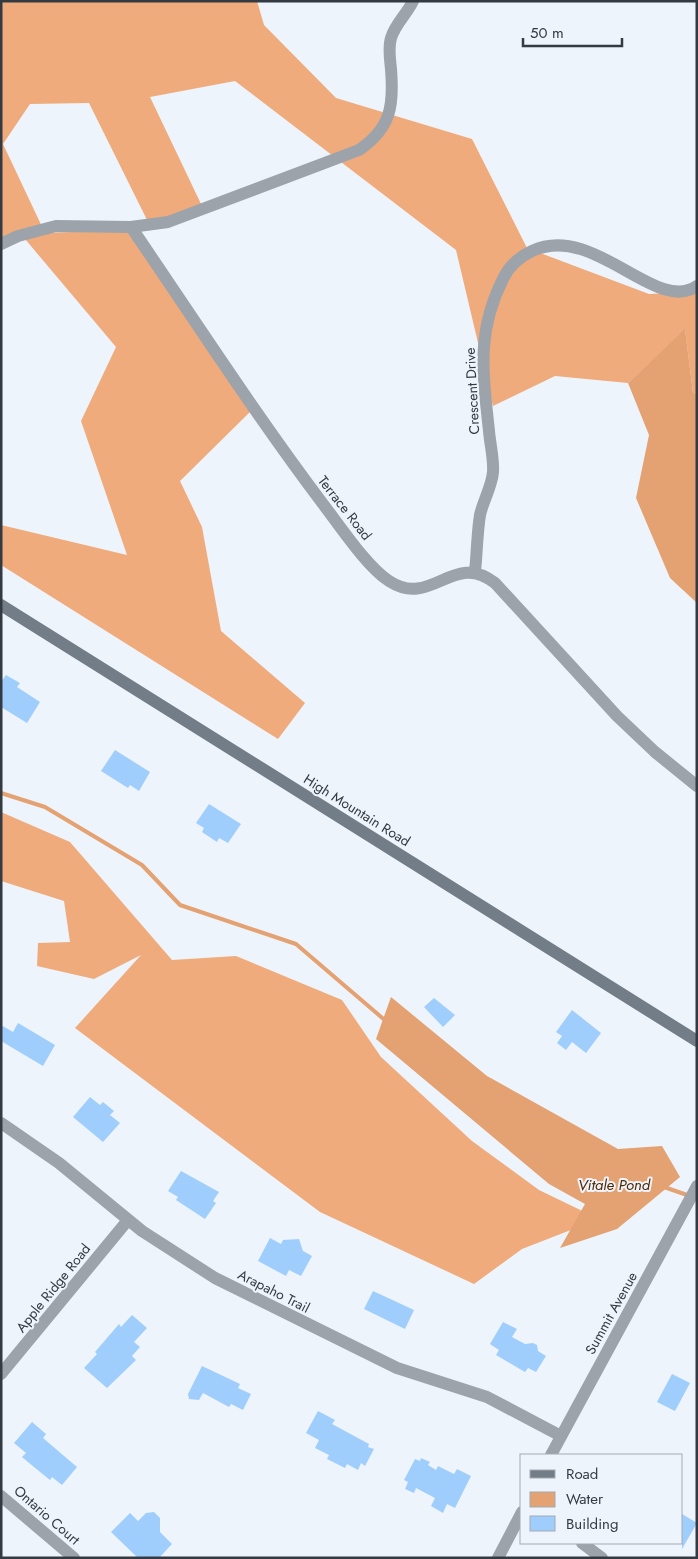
<svg xmlns="http://www.w3.org/2000/svg" width="698" height="1559" viewBox="0 0 698 1559" font-family="Jost,sans-serif">
<style>
.forest{fill:#f0ab7c}
.water{fill:#e4a171}
.lines{fill:none;stroke-linecap:round;stroke-linejoin:round}
.stream{stroke:#e4a171;stroke-width:4}
.building{fill:#a0cefc}
.minor{stroke:#9ca3ab;stroke-width:12}
.tertiary{stroke:#9ca3ab;stroke-width:12}
.secondary{stroke:#737d88;stroke-width:12}
.labels{text-anchor:middle;stroke-width:4;stroke-linejoin:round;paint-order:stroke}
.street-label{font-size:14px;fill:#333a41;stroke:#edf4fc}
.water-label{font-size:15px;font-style:italic;fill:#512700;stroke:#edf4fc}
</style>
<rect width="100%" height="100%" fill="#edf4fc"/>
<path class="forest" d="M 1,1 L 257,1 L 264,25 L 336,98 L 472,139 L 527,248 L 649,294 L 692,292 L 697,288 L 697,394 L 693,393 L 685,330 L 628,383 L 555,376 L 493,406 L 456,250 L 235,81 L 150,97 L 202,206 L 152,230 L 89,103 L 30,104 L 3,144 L 45,233 L 126,230 L 253,409 L 180,481 L 202,527 L 221,631 L 305,703 L 278,739 L 1,565 L 1,525 L 127,555 L 81,421 L 116,347 L 25,239 L 1,248 Z
M 1,812 L 70,842 L 172,960 L 236,956 L 342,1000 L 381,1057 L 472,1141 L 539,1190 L 599,1219 L 522,1249 L 474,1284 L 320,1212 L 75,1028 L 141,955 L 94,979 L 37,966 L 38,943 L 70,942 L 64,901 L 1,881 Z"/>
<path class="water" d="M 685,329 L 693,393 L 697,394 L 697,603 L 670,578 L 636,498 L 649,435 L 628,383 Z
M 391,997 L 487,1076 L 618,1149 L 662,1146 L 680,1177 L 617,1229 L 560,1248 L 585,1204 L 549,1184 L 376,1039 Z"/>
<g class="lines">
<path class="stream" d="M 1,793 L 45,807 L 142,865 L 180,905 L 296,944 L 387,1022
M 664,1187 L 690,1196"/>
</g>
<path class="building" d="M 6,675 L 20,683 L 17,687 L 40,702 L 27,723 L 1,707 L 1,682 Z
M 115,750 L 150,772 L 139,791 L 130,785 L 128,788 L 101,771 Z
M 209,804 L 241,824 L 228,843 L 219,838 L 217,842 L 202,832 L 204,828 L 196,823 Z
M 434,998 L 455,1015 L 443,1027 L 424,1007 Z
M 572,1010 L 601,1033 L 586,1053 L 572,1042 L 566,1050 L 557,1043 L 562,1036 L 556,1032 Z
M 18,1023 L 55,1045 L 43,1066 L 1,1041 L 1,1025 L 13,1032 Z
M 90,1097 L 100,1105 L 103,1102 L 114,1111 L 110,1115 L 120,1123 L 103,1142 L 73,1117 Z
M 181,1171 L 219,1192 L 213,1201 L 216,1203 L 205,1219 L 176,1200 L 178,1197 L 168,1191 Z
M 270,1238 L 281,1244 L 283,1240 L 299,1239 L 303,1251 L 312,1256 L 301,1276 L 289,1270 L 286,1276 L 258,1261 Z
M 373,1291 L 414,1310 L 405,1329 L 364,1309 Z
M 132,1315 L 147,1328 L 134,1342 L 140,1347 L 132,1356 L 136,1360 L 107,1388 L 84,1368 L 97,1354 L 95,1352 L 119,1324 L 121,1327 Z
M 503,1322 L 517,1329 L 512,1337 L 525,1344 L 533,1343 L 537,1345 L 538,1351 L 546,1356 L 536,1372 L 528,1368 L 525,1372 L 496,1355 L 499,1350 L 490,1344 Z
M 202,1366 L 240,1384 L 238,1388 L 251,1394 L 243,1410 L 231,1404 L 229,1407 L 203,1393 L 199,1400 L 189,1399 L 188,1394 Z
M 672,1374 L 690,1383 L 675,1411 L 657,1402 Z
M 318,1411 L 335,1420 L 332,1424 L 369,1444 L 368,1447 L 374,1449 L 365,1466 L 361,1463 L 358,1470 L 347,1464 L 345,1468 L 327,1459 L 329,1455 L 315,1448 L 319,1440 L 306,1433 Z
M 32,1422 L 46,1434 L 43,1438 L 77,1467 L 62,1485 L 52,1477 L 50,1480 L 34,1467 L 22,1457 L 26,1453 L 14,1443 Z
M 421,1458 L 430,1462 L 428,1465 L 436,1470 L 438,1466 L 454,1474 L 457,1469 L 471,1476 L 455,1508 L 447,1504 L 443,1513 L 431,1506 L 435,1498 L 416,1488 L 414,1493 L 405,1489 L 408,1482 L 404,1480 L 415,1459 L 420,1461 Z
M 154,1512 L 160,1518 L 160,1532 L 172,1544 L 159,1558 L 138,1558 L 111,1532 L 130,1513 L 138,1521 L 146,1513 Z
M 682,1514 L 697,1523 L 682,1549 Z"/>
<g class="lines">
<path class="minor" d="M 131,227 C 194,319 255,414 323,504 C 340,526 367,567 389,581 C 432,609 453,550 495,583 L 617,716 L 655,752 L 697,786
M 1,244 L 18,236 L 56,226 L 131,227 L 168,222 L 359,150 C 391,128 394,106 391,69 C 390,59 388,48 391,38 C 395,24 407,14 413,1
M 475,572 C 477,553 477,534 480,515 C 483,501 492,486 493,472 C 494,459 490,444 489,431 C 483,374 476,332 503,279 C 509,266 519,257 532,251 C 594,222 656,315 697,286
M 1,1123 L 59,1163 L 142,1231 L 215,1278 L 397,1368 L 487,1397 L 561,1436
M 1,1374 L 128,1220
M 1,1496 L 74,1558
M 582,1543 L 602,1558"/>
<path class="tertiary" d="M 551,1455 L 697,1186
M 498,1558 L 522,1512"/>
<path class="secondary" d="M 1,605 L 697,1041"/>
</g>
<g class="labels">
<g class="street-label">
<text transform="translate(472 391) rotate(-93)" y="5">Crescent Drive</text>
<text transform="translate(345 508) rotate(52)" y="5">Terrace Road</text>
<text transform="translate(357 810) rotate(32)" y="5">High Mountain Road</text>
<text transform="translate(53 1288) rotate(-51)" y="5">Apple Ridge Road</text>
<text transform="translate(274 1291) rotate(27)" y="5">Arapaho Trail</text>
<text transform="translate(611 1313) rotate(-61)" y="5">Summit Avenue</text>
<text transform="translate(47 1515) rotate(41)" y="5">Ontario Court</text>
</g>
<g class="water-label">
<text x="614" y="1190">Vitale Pond</text>
</g>
</g>
<rect width="698" height="1559" fill="none" stroke="#333a41" stroke-width="5"/>
<rect x="520" y="1454" width="162" height="90" fill="#edf4fc" stroke="#a3aab1"/>
<rect x="530" y="1470" width="25" height="8" fill="#737d88" stroke="#a3aab1"/>
<text x="566" y="1479" font-size="15" fill="#333a41">Road</text>
<rect x="530" y="1492" width="25" height="15" fill="#e4a171" stroke="#a3aab1"/>
<text x="566" y="1504" font-size="15" fill="#333a41">Water</text>
<rect x="530" y="1516" width="25" height="15" fill="#a0cefc" stroke="#a3aab1"/>
<text x="566" y="1529" font-size="15" fill="#333a41">Building</text>
<path d="M523 38v8h99v-8" fill="none" stroke="#333a41" stroke-width="2.5"/>
<text x="530" y="38" font-size="15" fill="#333a41" stroke="#edf4fc" stroke-width="4" paint-order="stroke">50 m</text>
</svg>
